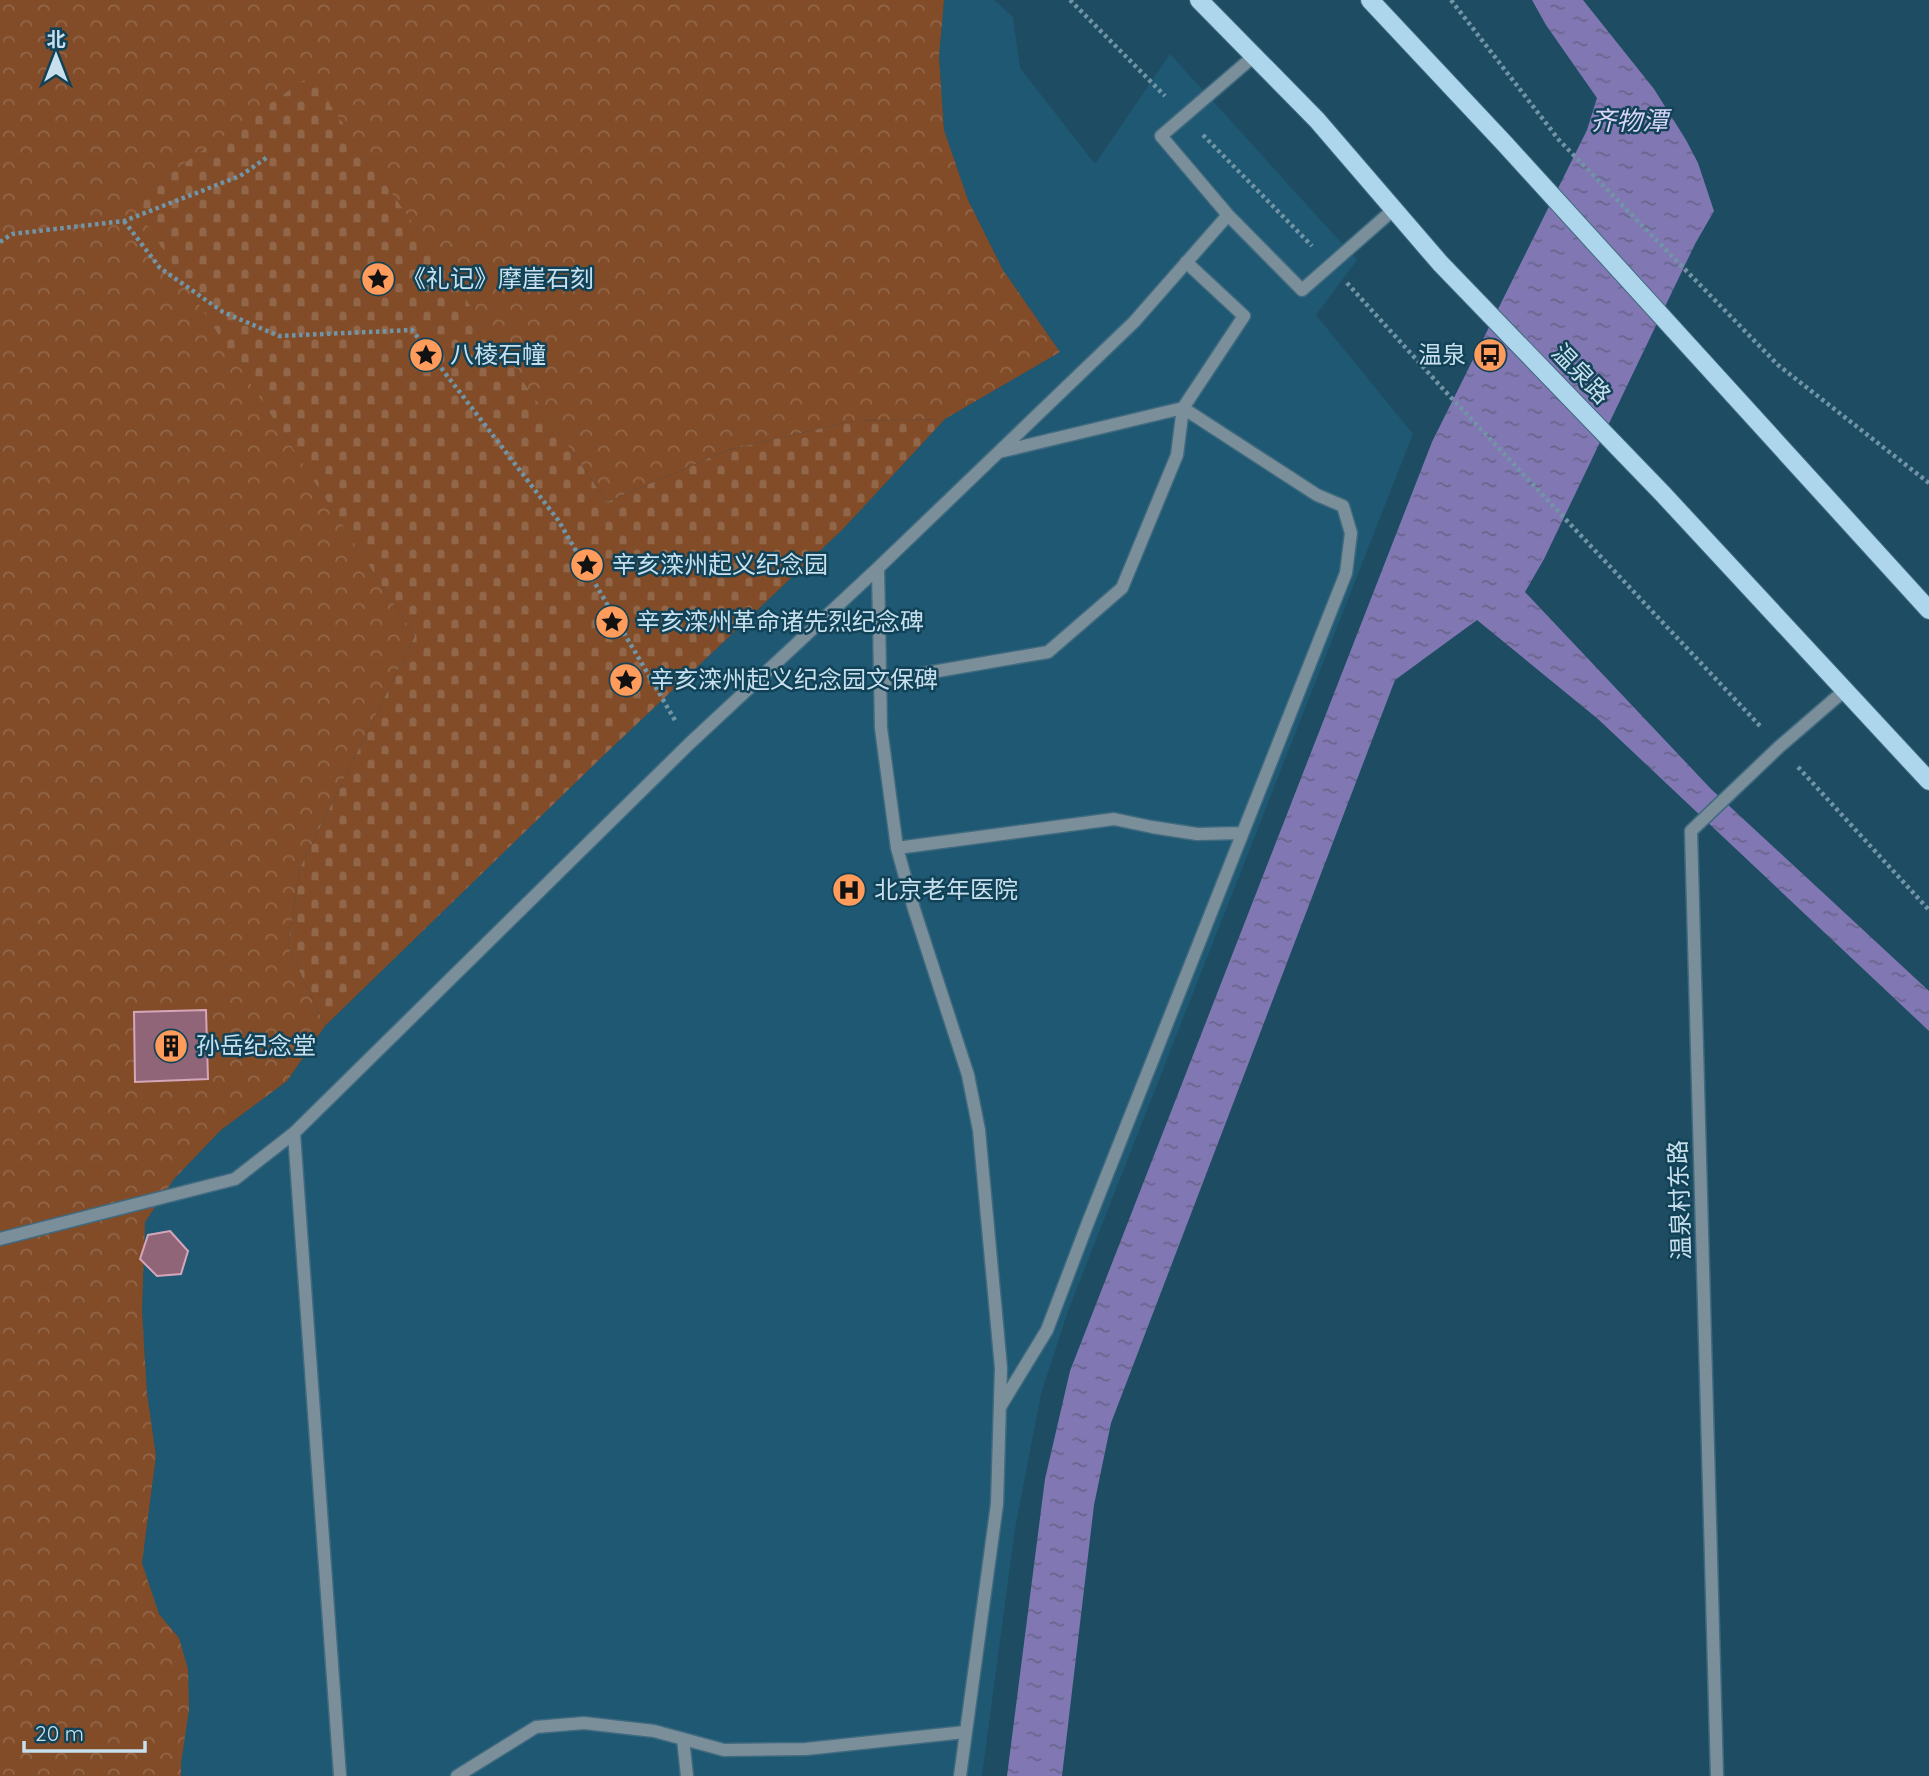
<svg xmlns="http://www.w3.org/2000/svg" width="1929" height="1776" viewBox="0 0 1929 1776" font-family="Quicksand,'Noto Sans SC',sans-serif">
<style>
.built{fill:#1e5872}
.forest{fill:url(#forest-crowns)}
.cemetery{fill:url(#cemetery-stones)}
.water{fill:url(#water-ripples)}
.building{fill:#916578;stroke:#d5a5b9;stroke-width:2}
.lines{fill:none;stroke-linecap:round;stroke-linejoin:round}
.minor-casing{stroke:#406a7f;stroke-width:15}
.major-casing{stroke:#406a7f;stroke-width:20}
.path{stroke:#7195a6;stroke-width:4.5;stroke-dasharray:3.5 3.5;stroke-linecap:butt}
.minor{stroke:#7b8f9a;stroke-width:12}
.major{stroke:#add6ec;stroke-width:18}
.labels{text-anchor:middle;stroke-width:5;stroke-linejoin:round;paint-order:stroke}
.poi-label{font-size:24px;fill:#c8e0ed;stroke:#114257;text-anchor:start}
.street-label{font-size:24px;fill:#c8e0ed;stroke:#114257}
.water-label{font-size:26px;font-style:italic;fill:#d9d4f7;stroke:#114257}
</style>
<defs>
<pattern id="forest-crowns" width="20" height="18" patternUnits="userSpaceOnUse" patternTransform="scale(1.75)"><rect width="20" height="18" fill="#824c29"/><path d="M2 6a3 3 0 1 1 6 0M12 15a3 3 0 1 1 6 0" fill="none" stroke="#926648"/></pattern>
<pattern id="cemetery-stones" width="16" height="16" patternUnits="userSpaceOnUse" patternTransform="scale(1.75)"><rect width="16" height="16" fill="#824c29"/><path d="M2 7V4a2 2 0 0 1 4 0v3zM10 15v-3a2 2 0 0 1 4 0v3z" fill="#926648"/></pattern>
<pattern id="water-ripples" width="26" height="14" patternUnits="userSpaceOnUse" patternTransform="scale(1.75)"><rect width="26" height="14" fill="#8177b2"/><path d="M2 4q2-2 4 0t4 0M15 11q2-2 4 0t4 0" fill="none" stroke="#69658d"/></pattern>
</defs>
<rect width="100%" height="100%" fill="#1e4d63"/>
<path class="built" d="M 944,0 L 994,0 L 1013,17 L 1020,68 L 1095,164 L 1170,54 L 1357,260 L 1316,315 L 1413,434 L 1068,1311 L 1041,1394 L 1015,1529 L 982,1776 L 181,1776 L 179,1638 L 152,1605 L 142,1563 L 156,1456 L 147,1393 L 142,1311 L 145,1222 L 174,1179 L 221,1130 L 287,1081 L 325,1026 L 604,755 L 843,529 L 945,419 L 1060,352 L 1003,270 L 968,200 L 944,130 L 939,57 Z"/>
<path class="forest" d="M 0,0 L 944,0 L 939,57 L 944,130 L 968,200 L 1003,270 L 1060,352 L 945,419 L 853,421 L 728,450 L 607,502 L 310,77 L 132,200 L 415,636 L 300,868 L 288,946 L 325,1026 L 287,1081 L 221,1130 L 174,1179 L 145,1222 L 142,1311 L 147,1393 L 156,1456 L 142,1563 L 159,1614 L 179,1638 L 188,1669 L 189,1710 L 181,1763 L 181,1776 L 0,1776 Z"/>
<path class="cemetery" d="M 310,76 L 607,502 L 728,450 L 853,421 L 945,419 L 843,529 L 604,755 L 325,1026 L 288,946 L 300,868 L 415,636 L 131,200 Z"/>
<path class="water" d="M 1532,0 L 1583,0 L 1654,89 L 1686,140 L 1698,163 L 1714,211 L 1695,244 L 1544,559 L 1525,592 L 1711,789 L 1929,991 L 1929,1031 L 1598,719 L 1477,620 L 1395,680 L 1111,1423 L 1094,1505 L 1062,1776 L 1007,1776 L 1045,1479 L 1070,1371 L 1432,442 L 1587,130 L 1597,98 L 1546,25 Z"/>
<path class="building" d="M 206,1010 L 208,1079 L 135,1082 L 134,1012 Z
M 170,1231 L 188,1251 L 181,1274 L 157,1276 L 140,1259 L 148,1235 Z"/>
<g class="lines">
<g class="minor-casing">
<path id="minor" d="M 1254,56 L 1161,136 L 1228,215 L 1302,290 L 1393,210
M 999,452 L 1183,408 L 1317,495 L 1343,506 L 1351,533 L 1346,573 L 1087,1225 L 1047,1330 L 1000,1407
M 878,568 L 881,728 L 897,848 L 914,909 L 968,1075 L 979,1130 L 1001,1368 L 997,1504 L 960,1776
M 880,681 L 1048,652 L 1122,588 L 1177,455 L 1183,408 L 1244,316 L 1186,262
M 897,848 L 1114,819 L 1152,827 L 1197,834 L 1242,833
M 0,1239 L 235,1179 L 294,1133
M 683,1739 L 687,1776
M 340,1776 L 294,1133 L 689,744 L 878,568 L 1134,322 L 1228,215
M 457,1776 L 536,1727 L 584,1723 L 654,1731 L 724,1750 L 806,1749 L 965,1732
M 1717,1776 L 1691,831 L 1779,747 L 1845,690"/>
</g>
<g class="major-casing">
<path id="major" d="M 1199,0 L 1317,120 L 1440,263 L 1662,493 L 1929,781
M 1370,0 L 1505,144 L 1929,610"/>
</g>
<path class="path" d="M 1070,0 L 1165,96
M 1451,0 L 1559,140 L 1778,365 L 1929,483
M 1203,135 L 1312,246
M 124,221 L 160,268 L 223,312 L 279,336 L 412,330 L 558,520 L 676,722
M 0,242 L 12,234 L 124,221 L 240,176 L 269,156
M 1347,283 L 1444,390 L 1761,727
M 1798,767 L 1929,910"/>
<use href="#minor" class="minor"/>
<use href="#major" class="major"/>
</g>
<defs>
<g id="sight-disc" transform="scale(1.75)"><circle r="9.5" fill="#ff9b5b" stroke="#114257"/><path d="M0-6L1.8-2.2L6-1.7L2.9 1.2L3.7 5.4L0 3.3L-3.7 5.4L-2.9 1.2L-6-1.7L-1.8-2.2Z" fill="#111"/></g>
<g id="bus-disc" transform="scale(1.75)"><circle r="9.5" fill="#ff9b5b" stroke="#114257"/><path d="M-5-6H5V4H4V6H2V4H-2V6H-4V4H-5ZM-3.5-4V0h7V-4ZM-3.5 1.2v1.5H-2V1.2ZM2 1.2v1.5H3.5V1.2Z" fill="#111"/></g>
<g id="hospital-disc" transform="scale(1.75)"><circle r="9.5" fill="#ff9b5b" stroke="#114257"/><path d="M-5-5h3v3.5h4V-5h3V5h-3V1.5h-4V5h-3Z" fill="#111"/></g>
<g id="building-disc" transform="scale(1.75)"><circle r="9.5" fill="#ff9b5b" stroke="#114257"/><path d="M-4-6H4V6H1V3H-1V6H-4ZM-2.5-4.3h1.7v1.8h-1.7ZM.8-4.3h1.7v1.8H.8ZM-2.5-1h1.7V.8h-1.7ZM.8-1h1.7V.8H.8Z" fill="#111"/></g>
</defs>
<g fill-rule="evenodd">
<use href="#sight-disc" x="378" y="279"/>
<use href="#sight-disc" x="426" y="355"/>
<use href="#bus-disc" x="1490" y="355"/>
<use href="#sight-disc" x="587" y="565"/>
<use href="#sight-disc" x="612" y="622"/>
<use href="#sight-disc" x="626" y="680"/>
<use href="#hospital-disc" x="849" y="890"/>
<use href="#building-disc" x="171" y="1046"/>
</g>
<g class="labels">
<g class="poi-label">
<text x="402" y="287">《礼记》摩崖石刻</text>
<text x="450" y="363">八棱石幢</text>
<text x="1466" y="363" text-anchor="end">温泉</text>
<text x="612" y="573">辛亥滦州起义纪念园</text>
<text x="636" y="630">辛亥滦州革命诸先烈纪念碑</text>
<text x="650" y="688">辛亥滦州起义纪念园文保碑</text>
<text x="874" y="898">北京老年医院</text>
<text x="196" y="1054">孙岳纪念堂</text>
</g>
<g class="street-label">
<text transform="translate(1581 374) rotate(46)" y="8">温泉路</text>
<text transform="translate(1680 1200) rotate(-92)" y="8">温泉村东路</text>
</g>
<g class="water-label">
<text x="1629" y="130">齐物潭</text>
</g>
</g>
<g transform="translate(56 56)" stroke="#114257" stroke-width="5" paint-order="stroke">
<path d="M0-5L12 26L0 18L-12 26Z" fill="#c8e0ed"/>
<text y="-10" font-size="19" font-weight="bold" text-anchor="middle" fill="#c8e0ed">北</text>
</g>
<path d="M24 1741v10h121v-10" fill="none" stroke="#c8e0ed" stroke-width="3.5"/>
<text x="35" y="1741" font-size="21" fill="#c8e0ed" stroke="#114257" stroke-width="5" paint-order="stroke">20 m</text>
</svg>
